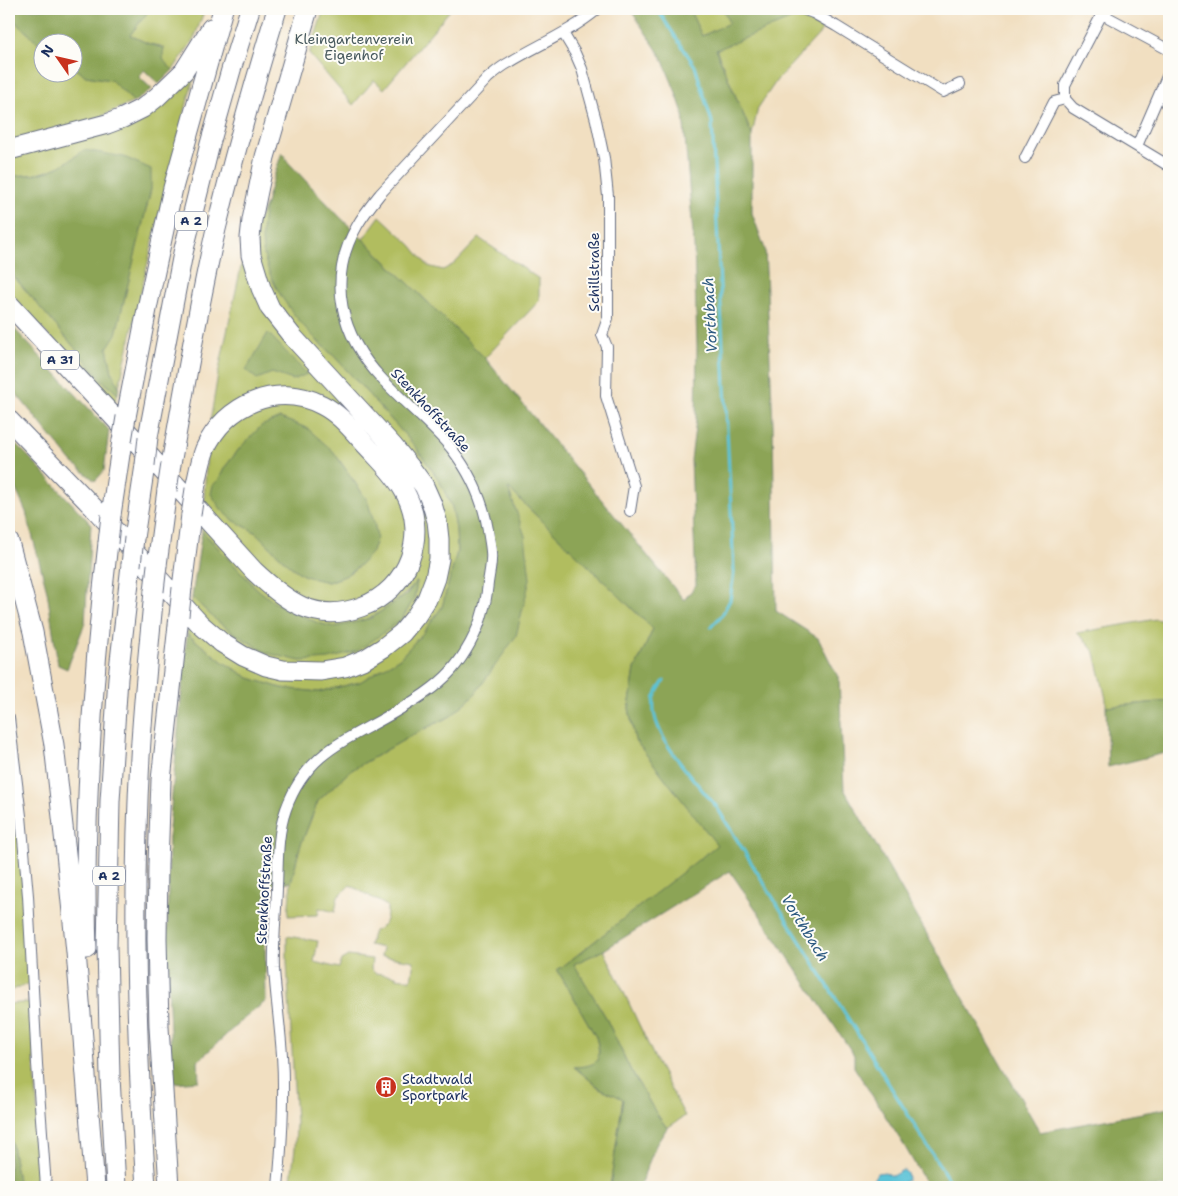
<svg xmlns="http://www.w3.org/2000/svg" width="1178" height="1196" viewBox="0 0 1178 1196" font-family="'Shantell Sans',sans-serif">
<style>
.green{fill:#b1bd5f;stroke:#66765e;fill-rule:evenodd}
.forest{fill:#8ca456;stroke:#546a5a}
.water{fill:#5bc3d7;stroke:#3b799a}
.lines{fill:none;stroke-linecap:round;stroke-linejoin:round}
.stream{stroke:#5bc3d7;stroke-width:3}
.minor-casing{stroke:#666d81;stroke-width:12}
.motorway-casing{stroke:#666d81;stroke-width:21}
.minor{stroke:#fff;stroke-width:10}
.motorway{stroke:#fff;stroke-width:19}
.motorway-bridge-casing{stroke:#666d81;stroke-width:21;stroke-linecap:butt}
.motorway-bridge{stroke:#fff;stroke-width:19}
.labels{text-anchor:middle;stroke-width:4;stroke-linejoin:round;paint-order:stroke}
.shield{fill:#fdfcf7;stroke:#5f6c8c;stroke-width:1}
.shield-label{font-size:12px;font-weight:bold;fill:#1b2f5e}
.park-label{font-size:14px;fill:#485a5e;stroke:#fdfcf7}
.street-label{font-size:14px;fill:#1b2f5e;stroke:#fdfcf7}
.poi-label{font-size:14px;fill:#1b2f5e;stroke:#fdfcf7;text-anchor:start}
.water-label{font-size:15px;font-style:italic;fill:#2e5b82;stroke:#fdfcf7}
</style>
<rect width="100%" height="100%" fill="#fdfcf7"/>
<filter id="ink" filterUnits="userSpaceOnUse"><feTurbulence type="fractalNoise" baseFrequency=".02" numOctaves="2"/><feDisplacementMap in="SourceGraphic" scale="10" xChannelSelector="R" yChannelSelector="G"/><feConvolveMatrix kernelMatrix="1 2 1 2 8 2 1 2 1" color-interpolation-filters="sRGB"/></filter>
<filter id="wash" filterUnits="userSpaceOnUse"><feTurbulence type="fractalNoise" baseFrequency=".0096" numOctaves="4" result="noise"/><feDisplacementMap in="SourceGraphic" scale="20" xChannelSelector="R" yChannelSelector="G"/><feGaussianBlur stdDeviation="1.12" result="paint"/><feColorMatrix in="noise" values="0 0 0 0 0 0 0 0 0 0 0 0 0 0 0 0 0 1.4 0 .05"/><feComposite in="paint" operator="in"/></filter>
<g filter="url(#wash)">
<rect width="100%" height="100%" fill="#f1dfc1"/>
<path class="green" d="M 150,9 L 205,9 L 194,39 L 173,70 L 163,61 L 161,46 L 149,44 L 130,35 Z
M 324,9 L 451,9 L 384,89 L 374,80 L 353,105 L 309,54 Z
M 689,9 L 723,9 L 730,23 L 702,36 Z
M 9,16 L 42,46 L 42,72 L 72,72 L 73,67 L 86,76 L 111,80 L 134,102 L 95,119 L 9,144 Z
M 797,17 L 822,28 L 821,32 L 777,80 L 758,108 L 752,135 L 716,49 Z
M 197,66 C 168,172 144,280 119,387 L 112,372 L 107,348 L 116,333 L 151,189 L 84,150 C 69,161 59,169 41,173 C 30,176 20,174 9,178 L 9,157 L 106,132 Z
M 267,202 L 262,233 L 264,256 L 284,300 L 319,343 L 334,356 L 415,446 L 439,480 L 452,507 L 456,529 L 457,552 L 442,607 L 423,633 L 400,658 L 360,682 L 319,692 L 281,688 L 249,678 L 223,662 L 187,634 L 192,597 L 217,621 L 239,636 L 267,653 L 402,619 L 414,599 L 417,582 C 397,604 366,625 335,627 C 323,627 287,611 275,604 C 262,596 252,583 242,573 C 229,559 215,545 202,531 L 208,434 L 218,374 L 245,248 ZM 240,448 L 333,451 L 367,500 L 360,565 L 345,576 L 328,582 L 303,575 L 290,566 L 255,532 L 233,520 L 213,485 L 219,479 L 225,467 Z
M 380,216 L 411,245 L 428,266 L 443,270 L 454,264 L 479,238 L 539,279 L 539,301 L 485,358 L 363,239 Z
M 9,269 L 10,272 L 104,382 L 118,394 L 114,403 L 9,295 Z
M 507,487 L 653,629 L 635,669 L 629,708 L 635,740 L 718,845 L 562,967 L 557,969 L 596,1037 C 599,1047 602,1064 588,1066 C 583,1067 578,1067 575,1067 L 599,1088 L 623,1098 L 610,1187 L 290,1187 L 295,1148 L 296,1122 L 287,962 L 287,936 L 318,941 L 314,962 L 339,968 L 341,960 L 348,956 L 372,959 L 371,969 L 375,973 L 396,976 L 396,978 L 411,980 L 414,961 L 381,956 L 383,948 L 369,945 L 374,931 C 387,926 387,918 387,906 L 350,885 L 338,897 L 335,912 L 319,908 L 318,915 L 288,916 L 291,882 L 300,847 L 318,801 L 350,771 L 416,733 L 451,716 L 475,694 Z
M 1156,619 L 1169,623 L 1169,701 L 1106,707 L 1106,699 L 1095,653 L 1085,640 L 1077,633 Z
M 9,732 L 17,809 L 30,983 L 9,991 Z
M 604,950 L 658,1065 L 685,1116 L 667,1128 L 656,1113 L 630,1069 L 605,1016 L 573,964 Z
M 31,1002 L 42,1187 L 19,1187 L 9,1128 L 9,1119 L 13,1118 L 9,1004 Z"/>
<path class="forest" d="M 9,9 L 150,9 L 130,35 L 149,44 L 164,48 C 161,61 164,61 173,70 L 159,84 L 144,70 L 139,77 L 152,89 L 134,102 L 111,80 L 86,76 L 73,67 L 72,42 L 42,42 L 42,46 L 9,16 Z
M 630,9 L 689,9 L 702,36 L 729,23 L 723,9 L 782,9 L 797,17 L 716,50 L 752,135 L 752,213 L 765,249 L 773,424 L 776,611 L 818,638 L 839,679 L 844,789 L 1040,1132 L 1169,1108 L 1169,1187 L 928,1187 L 905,1147 L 854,1067 L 854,1055 L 730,871 L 604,950 L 574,964 L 605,1016 L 630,1069 L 656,1113 L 667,1128 L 656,1145 L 639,1187 L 610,1187 L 623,1099 L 600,1088 L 574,1067 C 598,1066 603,1061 596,1037 L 557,969 L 562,967 L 717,845 L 635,740 L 629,708 L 635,669 L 653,629 L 508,488 L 525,536 L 530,579 L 516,636 L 475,694 L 451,716 L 416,733 L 350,771 L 318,801 L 300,847 L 291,882 L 266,885 L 265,942 L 266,1001 L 241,1021 L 198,1061 L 199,1081 L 172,1083 L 167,954 L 169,828 L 187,634 L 223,662 L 249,678 L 281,688 L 319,692 L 360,682 L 400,658 L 423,633 L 442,607 L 457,552 L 456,529 L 452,507 L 439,480 L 415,446 L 334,356 C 300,326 261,282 262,234 C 262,206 274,178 282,152 L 288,162 L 339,216 L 485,358 L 684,600 L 696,585 L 691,460 L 696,419 L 697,346 L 694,246 L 683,113 L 675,90 L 661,56 Z
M 84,150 L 124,157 L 151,169 L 151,189 L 116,334 L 107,348 L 112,372 L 119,387 L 118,394 L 104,382 L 10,272 L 9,269 L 9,178 C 20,174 30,176 41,173 C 59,169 69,161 84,150 Z
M 9,323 L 109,430 L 104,471 L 95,481 L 72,462 L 9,385 Z
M 268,333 L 307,374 L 293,380 L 272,373 L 257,379 L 246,370 Z
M 280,418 L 307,428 L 333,451 L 367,500 L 374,522 L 377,537 L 372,552 L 360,565 L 345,576 L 328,582 L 315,579 L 303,575 L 290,566 L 255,532 L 233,520 L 221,509 L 211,494 L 213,485 L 219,479 L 225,467 L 240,448 L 261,426 Z
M 9,437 L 27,455 L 91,524 L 85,623 L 67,669 L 58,665 L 47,591 L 26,512 L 9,474 Z
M 202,531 L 256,588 L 275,603 L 318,623 L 334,627 L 349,624 L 371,618 L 406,595 L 417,581 L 414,599 L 402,619 L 382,634 L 357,651 L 329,659 L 300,661 L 267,653 L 239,636 L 217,621 L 192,597 Z
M 1169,701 L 1169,752 L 1108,767 L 1106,707 Z
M 9,1128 L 19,1187 L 9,1187 Z"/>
<path class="water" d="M 903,1170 L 907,1173 L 908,1178 L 905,1182 L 901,1184 L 898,1187 L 869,1187 L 877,1173 L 885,1172 L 892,1176 Z"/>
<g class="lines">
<path class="stream" d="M 657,9 L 695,66 L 712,122 L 734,572 L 730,600 L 722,615 L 711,627
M 664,681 C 660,687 655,693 654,701 C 649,734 696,782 716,806 L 953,1187"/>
</g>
</g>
<g filter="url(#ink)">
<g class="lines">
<g class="minor-casing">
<path id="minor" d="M 803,9 L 813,13 L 836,26 L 943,92 L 960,84
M 1094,9 L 1102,14 L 1169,50
M 1102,14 L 1065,85 L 1065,99 L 1073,108 L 1169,166
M 563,33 L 575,53 L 582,69 L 596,120 L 604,158 L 608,196 L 608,318 L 602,335 L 607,347 L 606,396 L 634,486 L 630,511
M 1137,146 L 1169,72
M 1025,158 L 1054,102 L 1065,99
M 9,718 L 21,816 L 28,896 L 37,1064 L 46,1187
M 278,1187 C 282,1143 285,1099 282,1055 C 280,1026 276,998 274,969 C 273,942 276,915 277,888 C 278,862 277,834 286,809 C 307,751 348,740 395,712 C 414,701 436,688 451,671 C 465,655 478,632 483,611 C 486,602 487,592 488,583 C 489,575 491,567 491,560 C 492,552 490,544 489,537 C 485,504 472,475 451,448 C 430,423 404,403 382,379 C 341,336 326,280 357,226 C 363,215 372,204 380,194 L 488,78 C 495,72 502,66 510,62 C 540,44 572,31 598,9"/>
</g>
<g class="motorway-casing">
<path id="motorway" d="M 9,150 L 107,124 L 123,118 L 143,108 L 157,97 L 184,71 L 211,28
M 9,304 L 112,415 L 254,571 C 286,601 315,624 361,607 C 409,590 430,533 403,489 C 393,472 379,459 366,445 C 353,431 340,414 322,405 C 277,382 225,404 205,449 C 200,462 198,476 195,489
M 126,417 L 148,304 L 173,188 L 223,9
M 9,420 L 95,509 L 200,624 L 222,643 L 243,656 L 266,666 L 283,670 L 321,671 L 345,667 L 365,659 L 383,648 L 402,633 L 416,616 L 427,599 L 435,578 L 439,559 L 439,539 L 437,521 L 432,504 L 424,486 L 410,467 L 393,446 L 292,336 L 270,308 L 261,288 L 251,255 L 250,238 L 252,220 L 265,157 L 308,9
M 148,437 L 183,253 L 210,144 L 231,70 L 250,9
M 171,464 C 185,386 198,307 216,229 C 234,155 255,81 277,9
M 111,515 L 122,441
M 134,538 L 145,465
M 9,542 L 33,632 L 54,745 L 66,853 L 76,952 L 95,1187
M 157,565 L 167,490
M 182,588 L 191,515
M 87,949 C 86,925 86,901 86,877 C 87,765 95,654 108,543
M 116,1187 L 110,1077 L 107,947 L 110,801 L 118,678 L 131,565
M 146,1187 C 136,1044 132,901 140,757 C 143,702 149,647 154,591
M 169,1187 L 159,1027 L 157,938 L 158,864 L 161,780 L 179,616"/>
</g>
<use href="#minor" class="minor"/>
<use href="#motorway" class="motorway"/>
<g class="motorway-bridge-casing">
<path id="motorway-bridge" d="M 122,441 L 126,417
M 145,465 L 148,437
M 167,490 L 171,464
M 191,515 L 195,489
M 108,543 L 111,515
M 131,565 L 134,538
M 154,591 L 157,565
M 179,616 L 182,588"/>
</g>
<use href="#motorway-bridge" class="motorway-bridge"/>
</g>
</g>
<defs>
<g id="building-disc" transform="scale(1.125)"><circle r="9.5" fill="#c8321e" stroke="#fdfcf7"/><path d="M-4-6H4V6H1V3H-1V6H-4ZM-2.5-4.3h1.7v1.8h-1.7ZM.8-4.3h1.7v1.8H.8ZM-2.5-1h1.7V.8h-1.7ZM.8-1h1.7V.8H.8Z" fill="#fff"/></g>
</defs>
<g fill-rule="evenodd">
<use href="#building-disc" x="386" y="1087"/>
</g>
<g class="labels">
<g class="shield">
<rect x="175" y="211.5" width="32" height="19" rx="4"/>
<rect x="41" y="350.5" width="38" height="19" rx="4"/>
<rect x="93" y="866.5" width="32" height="19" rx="4"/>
</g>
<g class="shield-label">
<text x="191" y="225">A 2</text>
<text x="60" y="364">A 31</text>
<text x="109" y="880">A 2</text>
</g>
<g class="park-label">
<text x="354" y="44">Kleingartenverein<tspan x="354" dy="16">Eigenhof</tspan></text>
</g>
<g class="street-label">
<text transform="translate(594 272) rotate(-90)" y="5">Schillstraße</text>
<text transform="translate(431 410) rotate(47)" y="5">Stenkhoffstraße</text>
<text transform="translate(264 890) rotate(-87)" y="5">Stenkhoffstraße</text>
</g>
<g class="poi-label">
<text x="402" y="1084">Stadtwald<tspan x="402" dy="16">Sportpark</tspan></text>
</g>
<g class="water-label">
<text transform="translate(710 315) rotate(-93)" y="5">Vorthbach</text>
<text transform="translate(805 928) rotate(58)" y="5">Vorthbach</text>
</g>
</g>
<rect width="1178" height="1196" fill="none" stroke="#fdfcf7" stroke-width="30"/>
<g transform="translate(58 58) rotate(304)"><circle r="24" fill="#fdfcf7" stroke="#a3aaba"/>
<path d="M0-4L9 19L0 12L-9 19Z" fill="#c8321e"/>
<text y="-8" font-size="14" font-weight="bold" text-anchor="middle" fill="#1b2f5e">N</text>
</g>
</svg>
